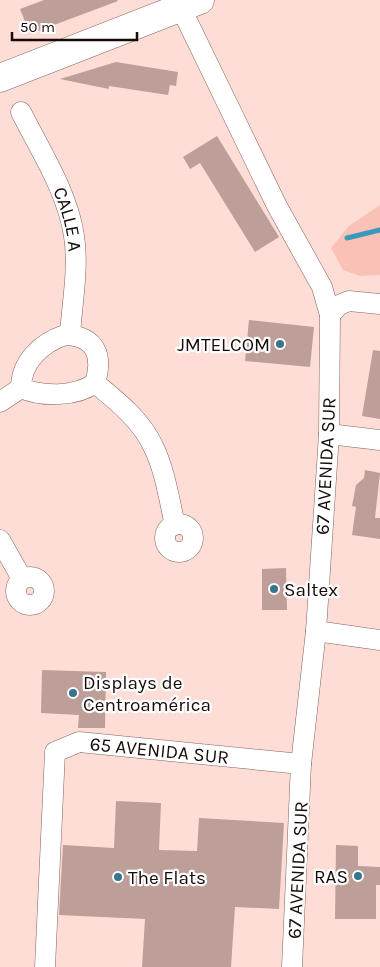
<svg xmlns="http://www.w3.org/2000/svg" width="380" height="967" viewBox="0 0 380 967" font-family="Karla,sans-serif">
<style>
.green{fill:#fac1b6}
.lines{fill:none;stroke-linecap:round;stroke-linejoin:round}
.stream{stroke:#3a99ba;stroke-width:5}
.building{fill:#be9e98}
.street-casing{stroke:#81645e;stroke-width:21}
.secondary-casing{stroke:#81645e;stroke-width:29}
.street{stroke:#fff;stroke-width:20}
.secondary{stroke:#fff;stroke-width:28}
.poi-dot{fill:#38758c;stroke:#fff;stroke-width:2}
.labels{text-anchor:middle;stroke-width:4.5;stroke-linejoin:round;paint-order:stroke}
.street-label{font-size:19px;fill:#160b09;stroke:#fff}
.poi-label{font-size:19px;fill:#160b09;stroke:#fff;text-anchor:start}
</style>
<rect width="100%" height="100%" fill="#feddd6"/>
<path class="green" d="M 380,205 L 380,275 L 360,276 L 343,270 L 331,248 L 349,226 Z"/>
<g class="lines">
<path class="stream" d="M 347,238 L 380,230"/>
</g>
<path class="building" d="M 44,0 L 117,0 L 118,1 L 30,34 L 20,9 Z
M 116,62 L 178,72 L 176,86 L 170,85 L 168,95 L 109,86 L 109,89 L 60,79 Z
M 217,136 L 279,237 L 255,252 L 200,163 L 190,169 L 183,157 Z
M 249,320 L 314,327 L 310,367 L 245,361 Z
M 373,350 L 380,351 L 380,419 L 362,416 Z
M 365,470 L 380,473 L 375,518 L 380,518 L 380,539 L 352,535 L 356,507 L 352,506 L 356,485 L 364,478 Z
M 286,568 L 287,610 L 262,610 L 262,569 Z
M 42,670 L 106,672 L 105,728 L 78,728 L 79,715 L 41,713 Z
M 116,801 L 161,803 L 159,850 L 197,851 L 199,818 L 284,823 L 279,909 L 235,907 L 231,967 L 142,967 L 145,919 L 59,915 L 63,845 L 114,848 Z
M 336,845 L 358,846 L 358,866 L 380,867 L 380,885 L 376,885 L 376,919 L 335,919 Z"/>
<g class="lines">
<g class="street-casing">
<g id="street">
<path d="M 177,0 L 277,206 L 322,287 L 330,315 L 329,434 L 316,631 L 301,764 L 292,967"/>
<path id="s1" d="M 21,112 C 40,150 68,193 74,236 C 79,268 72,303 70,335"/>
<path d="M 330,315 L 339,305 L 349,301 L 380,304"/>
<path d="M 65,335 C 97,336 103,357 95,383 C 76,397 42,397 21,388 C 21,362 41,343 65,335 Z"/>
<path d="M 95,383 C 117,401 141,420 153,446 C 165,470 169,499 175,525"/>
<path d="M 0,402 L 21,388"/>
<path d="M 329,434 L 380,440"/>
<circle cx="179" cy="538" r="14"/>
<path d="M 0,540 L 22,579"/>
<circle cx="30" cy="591" r="14"/>
<path d="M 316,631 L 380,640"/>
<path id="s2" d="M 45,967 L 55,752 L 79,742 L 301,764"/>
</g>
</g>
<g class="secondary-casing">
<path id="secondary" d="M 0,78 L 200,0"/>
</g>
<use href="#street" class="street"/>
<use href="#secondary" class="secondary"/>
</g>
<g class="poi-dot">
<circle cx="280" cy="344" r="5"/>
<circle cx="274" cy="589" r="5"/>
<circle cx="73" cy="693" r="5"/>
<circle cx="358" cy="876" r="5"/>
<circle cx="118" cy="877" r="5"/>
</g>
<g class="labels">
<g class="street-label">
<text dy="7" stroke="none"><textPath href="#s1" startOffset="118">CALLE A</textPath></text>
<text transform="translate(325 466) rotate(-87)" y="7">67 AVENIDA SUR</text>
<text dy="7" stroke="none"><textPath href="#s2" startOffset="322">65 AVENIDA SUR</textPath></text>
<text transform="translate(297 870) rotate(-87)" y="7">67 AVENIDA SUR</text>
</g>
<g class="poi-label">
<text x="270" y="351" text-anchor="end">JMTELCOM</text>
<text x="284" y="596">Saltex</text>
<text x="83" y="689">Displays de<tspan x="83" dy="22">Centroamérica</tspan></text>
<text x="348" y="883" text-anchor="end">RAS</text>
<text x="128" y="884">The Flats</text>
</g>
</g>
<path d="M12 32v8h125v-8" fill="none" stroke="#160b09" stroke-width="2.5"/>
<text x="20" y="32" font-size="15" fill="#160b09" stroke="#ffffff" stroke-width="4" paint-order="stroke">50 m</text>
</svg>
